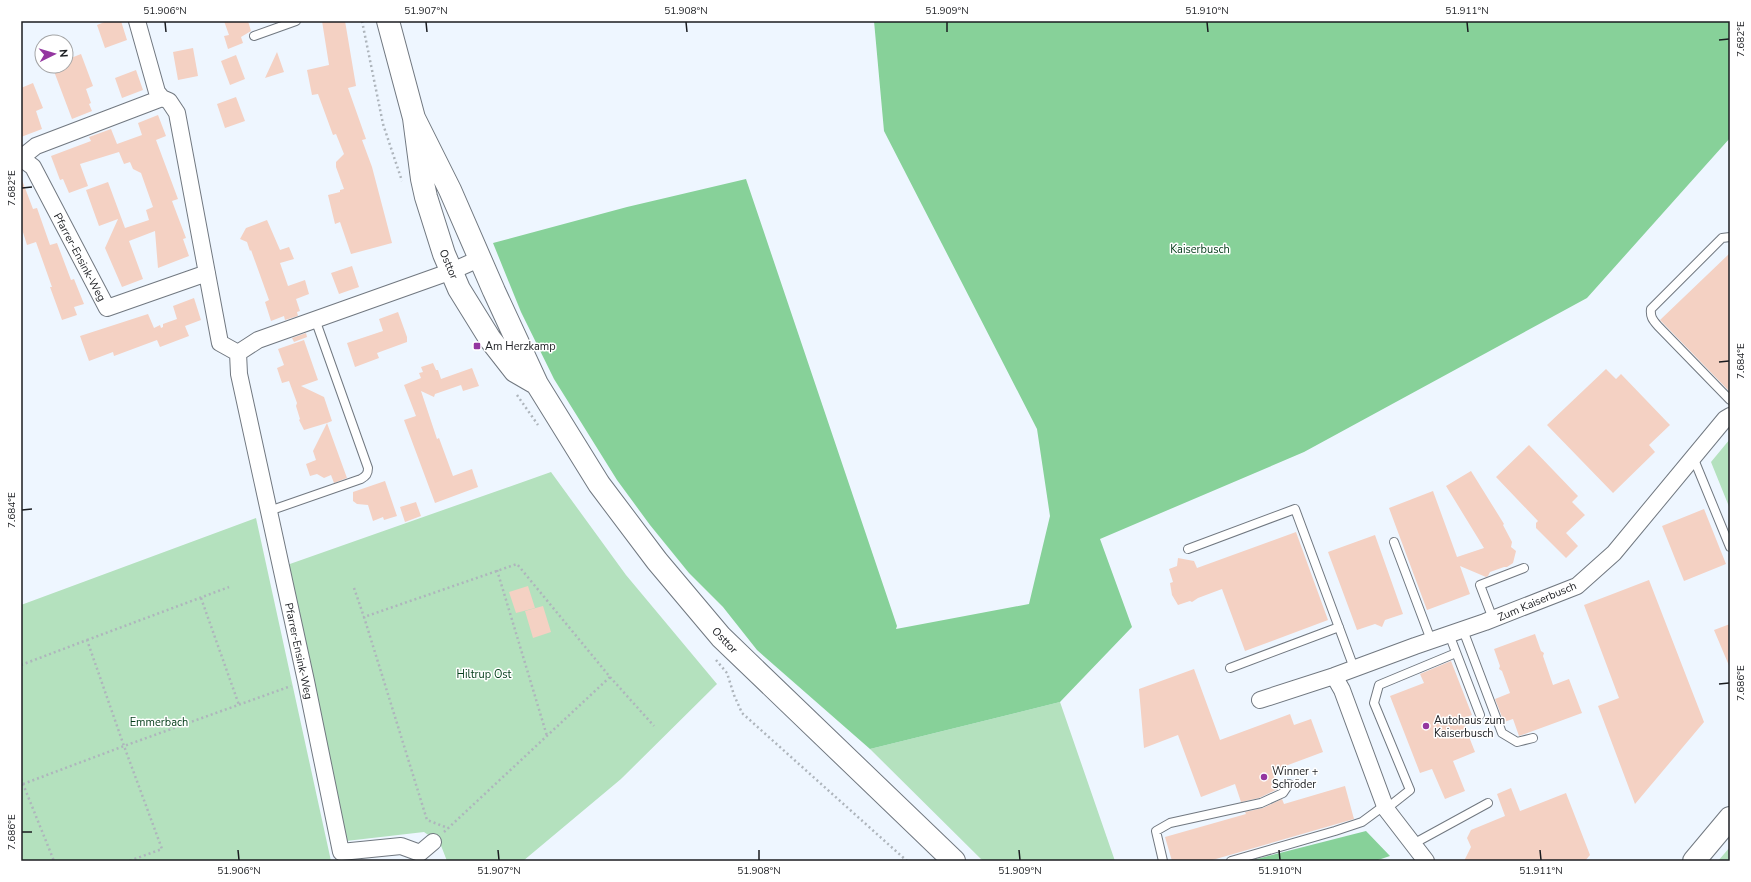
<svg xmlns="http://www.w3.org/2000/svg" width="1751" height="882" viewBox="0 0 1751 882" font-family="'Nunito Sans',sans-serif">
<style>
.green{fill:#b4e1be}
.forest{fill:#87d199}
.building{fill:#f4d1c3}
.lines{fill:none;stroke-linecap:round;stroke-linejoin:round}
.service-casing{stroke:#717880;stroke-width:10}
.minor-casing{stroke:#717880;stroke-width:18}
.secondary-casing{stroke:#717880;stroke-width:24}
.path{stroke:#aeb5bc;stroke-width:2.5;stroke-dasharray:2 3;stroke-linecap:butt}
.service{stroke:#fff;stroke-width:8}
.minor{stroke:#fff;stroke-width:16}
.secondary{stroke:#fff;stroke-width:22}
.ticks{fill:none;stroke:#1b1d21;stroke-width:1.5}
.poi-dot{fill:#9436a0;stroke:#fff;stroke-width:1.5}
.labels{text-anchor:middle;stroke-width:3;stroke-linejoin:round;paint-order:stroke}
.park-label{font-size:11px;fill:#003a17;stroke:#fff}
.street-label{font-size:11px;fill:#1b1d21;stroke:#fff}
.poi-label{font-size:11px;fill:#1b1d21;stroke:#fff;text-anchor:start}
.neatline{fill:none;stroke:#1b1d21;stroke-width:1.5}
.ticks-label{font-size:10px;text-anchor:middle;fill:#1b1d21}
</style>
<rect width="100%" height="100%" fill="#eef6ff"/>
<path class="green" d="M 1730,439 L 1730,509 L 1711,462 Z
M 551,472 L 626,575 L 717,684 L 621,779 L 523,861 L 447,861 L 440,843 L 424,832 L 346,841 L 287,565 Z
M 256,518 L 331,861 L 21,861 L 21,605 Z
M 1060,702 L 1115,861 L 983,861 L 870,749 Z
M 1730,847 L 1730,861 L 1718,861 Z"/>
<path class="forest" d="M 874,21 L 1730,21 L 1730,138 L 1587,298 L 1304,452 L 1100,539 L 1132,627 L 1060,702 L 870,749 L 757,650 L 723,607 L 689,573 L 650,525 L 617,480 L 554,379 L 521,312 L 493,243 L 627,207 L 746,179 L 897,626 L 896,629 L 1029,604 L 1050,516 L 1037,429 L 884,131 Z
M 1366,831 L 1390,856 L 1375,861 L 1249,861 Z"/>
<path class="building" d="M 107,21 L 121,21 L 127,40 L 105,48 L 97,25 Z
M 224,21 L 248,21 L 251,31 L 241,37 L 243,43 L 228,49 L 224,36 L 229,35 Z
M 322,21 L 345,21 L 356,86 L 348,88 L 366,139 L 362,140 L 372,167 L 392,243 L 351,254 L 340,222 L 335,224 L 328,195 L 340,192 L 340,190 L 344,189 L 336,167 L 336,162 L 344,154 L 336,134 L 333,135 L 318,94 L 312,95 L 307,70 L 329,65 Z
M 193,48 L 198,76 L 178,80 L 173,52 Z
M 277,52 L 284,72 L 265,78 Z
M 81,54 L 93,86 L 86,89 L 91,103 L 89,104 L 92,111 L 72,119 L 52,66 L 66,66 L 66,60 Z
M 236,55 L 245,79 L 230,85 L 221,61 Z
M 136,70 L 143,90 L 122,98 L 115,78 Z
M 33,83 L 43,108 L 36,111 L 42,129 L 21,137 L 21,88 Z
M 236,97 L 245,121 L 225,128 L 217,104 Z
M 158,115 L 166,136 L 156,140 L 178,199 L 172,201 L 186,238 L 183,239 L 189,256 L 158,268 L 155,231 L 129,241 L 143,279 L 122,287 L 105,248 L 118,219 L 99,226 L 86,190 L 108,182 L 125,228 L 149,220 L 146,210 L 153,207 L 141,173 L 133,169 L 130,162 L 124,164 L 119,152 L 80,164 L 88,186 L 69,193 L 63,179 L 60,180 L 51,156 L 91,141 L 89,137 L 111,129 L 117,144 L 142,135 L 138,123 Z
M 22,180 L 33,209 L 37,208 L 50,245 L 57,243 L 71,280 L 74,279 L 84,304 L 74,307 L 77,315 L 62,320 L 50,287 L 52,287 L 36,242 L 27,245 L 21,226 Z
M 267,220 L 280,250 L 289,247 L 294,259 L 280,263 L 288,286 L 305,280 L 309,294 L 296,299 L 300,311 L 297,312 L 298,316 L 285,320 L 284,316 L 271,321 L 265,302 L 269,300 L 251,250 L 250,251 L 247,242 L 240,239 L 246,228 Z
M 1730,253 L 1730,392 L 1660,320 Z
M 352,266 L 359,287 L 339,294 L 331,273 Z
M 194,298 L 201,320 L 185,326 L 189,336 L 160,347 L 157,340 L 114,356 L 113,352 L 89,361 L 80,336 L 148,314 L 154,328 L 160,325 L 161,328 L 163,327 L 163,324 L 177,319 L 173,306 Z
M 398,312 L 407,337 L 407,342 L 377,353 L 379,358 L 355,367 L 347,343 L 383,331 L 379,319 Z
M 306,333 L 307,337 L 294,342 L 292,338 Z
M 304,340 L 318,380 L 301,386 L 324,397 L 332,421 L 327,423 L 347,478 L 334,483 L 331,475 L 324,478 L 317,474 L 310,476 L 306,464 L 316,460 L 313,451 L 327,423 L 304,430 L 299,420 L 300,419 L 296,406 L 297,403 L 289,381 L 282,383 L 277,368 L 284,365 L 278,349 Z
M 433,363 L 436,370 L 438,370 L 441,379 L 472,368 L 479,386 L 463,391 L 461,385 L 435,394 L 434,397 L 421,391 L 437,439 L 439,438 L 453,476 L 472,469 L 478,487 L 435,503 L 404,420 L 416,416 L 404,385 L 421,378 L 419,373 L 423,372 L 421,367 Z
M 1606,369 L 1616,379 L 1621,374 L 1670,425 L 1649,445 L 1655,452 L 1613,493 L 1547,425 Z
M 1529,445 L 1578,496 L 1572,502 L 1585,515 L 1566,533 L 1578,546 L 1566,558 L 1536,528 L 1536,523 L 1538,521 L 1496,477 Z
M 1471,471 L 1504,524 L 1503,525 L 1512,542 L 1511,547 L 1516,551 L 1513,563 L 1507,567 L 1504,567 L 1490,572 L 1488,576 L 1486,577 L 1460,566 L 1470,594 L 1427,610 L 1389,508 L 1433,491 L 1457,557 L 1484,548 L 1446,486 Z
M 385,481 L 397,516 L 384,520 L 383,517 L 373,521 L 368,505 L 357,504 L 353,501 L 353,492 Z
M 416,502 L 421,516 L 405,522 L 400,507 Z
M 1704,509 L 1726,564 L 1684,581 L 1662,526 Z
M 1296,532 L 1328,620 L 1245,651 L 1222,589 L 1198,598 L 1192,602 L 1190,601 L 1178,605 L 1172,595 L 1170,583 L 1173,582 L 1169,569 L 1177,566 L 1178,558 L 1194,561 L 1197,568 Z
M 1375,535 L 1403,614 L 1385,620 L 1382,627 L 1375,624 L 1357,630 L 1328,552 Z
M 1649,580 L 1704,722 L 1635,804 L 1598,706 L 1619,698 L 1584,605 Z
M 528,586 L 535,608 L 516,613 L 509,592 Z
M 543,606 L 551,632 L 533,638 L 525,611 Z
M 1730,624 L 1730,668 L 1714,630 Z
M 1535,634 L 1541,651 L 1544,653 L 1543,656 L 1553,685 L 1569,679 L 1582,713 L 1519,736 L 1513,719 L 1504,722 L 1495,699 L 1510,693 L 1502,671 L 1499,669 L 1500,666 L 1494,649 Z
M 1451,661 L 1472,715 L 1462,719 L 1475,752 L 1453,761 L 1465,791 L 1445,799 L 1432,769 L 1420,773 L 1390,696 L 1424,683 L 1420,674 Z
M 1194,669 L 1220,740 L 1290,714 L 1294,725 L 1311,719 L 1323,752 L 1272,771 L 1278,789 L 1259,798 L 1241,802 L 1235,784 L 1201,797 L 1178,735 L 1144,748 L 1139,689 Z
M 1345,786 L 1354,819 L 1209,861 L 1172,861 L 1165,837 L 1246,814 L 1245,812 L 1263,808 L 1282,799 L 1284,804 Z
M 1511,788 L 1520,811 L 1566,793 L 1590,855 L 1585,861 L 1464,861 L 1471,847 L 1467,838 L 1471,830 L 1505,816 L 1497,794 Z"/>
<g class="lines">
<g class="service-casing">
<path id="service" d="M 254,36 L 296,21
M 1730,237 L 1722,238 L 1651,309 C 1650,317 1653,320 1658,326 L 1730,400
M 1693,457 L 1730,547
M 269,511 L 361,479 C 366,476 368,474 368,468 L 315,319
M 1394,542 L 1431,640
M 1188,549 L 1295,509 L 1354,668
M 1493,619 L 1480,585 L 1524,568
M 1463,630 L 1502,733 L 1517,742 L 1533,738
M 1449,634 L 1480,715
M 1230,668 L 1339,627
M 1386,809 L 1410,790 L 1374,703 L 1379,685 L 1456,653
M 1413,844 L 1488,803
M 1163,861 L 1156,831 L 1170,823 L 1261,803 L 1283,793 L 1289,784
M 1231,861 L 1335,831 L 1362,822 L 1385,805"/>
</g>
<g class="minor-casing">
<path id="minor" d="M 137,21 L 157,92 L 162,98
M 21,158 L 36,146 L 162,98 L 169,101 L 177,113 L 220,343 L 238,353
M 21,158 L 33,167 L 107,308 L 207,273
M 238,353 L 239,374 L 306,681 L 341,852 L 401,846 L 420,853 L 433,842
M 238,353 L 258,340 L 452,271 L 479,259
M 1334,676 L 1342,690 L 1386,809 L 1426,861
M 1260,700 L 1334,676 L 1415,646 L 1485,622 L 1577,586 L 1614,553 L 1725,419 L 1730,416"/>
</g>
<g class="secondary-casing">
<path id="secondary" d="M 388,21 L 414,118 L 422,179 L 426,197 L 444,254 L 459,289 L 490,339 L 515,371 L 534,382
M 414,118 L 450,190 L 494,291 L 537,384 L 599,484 L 657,561 L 721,637 L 954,861
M 1694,861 L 1730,818"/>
</g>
<path class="path" d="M 362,21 L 383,124 L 402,181
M 517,395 L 538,425
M 497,570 L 547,736
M 354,588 L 364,617
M 201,598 L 239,705
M 87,640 L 229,587
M 716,660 L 727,673 L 734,695 L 742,713 L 907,861
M 21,665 L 87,640 L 124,746 L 291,686
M 610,677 L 654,726
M 21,779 L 54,861
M 23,784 L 124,746 L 162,849 L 129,861
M 444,832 L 610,677 L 517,564 L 364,617 L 427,820 L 448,828"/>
<use href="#service" class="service"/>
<use href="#minor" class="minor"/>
<use href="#secondary" class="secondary"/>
</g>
<path class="ticks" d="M 165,22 L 166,32M 426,22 L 427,32M 686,22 L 687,32M 947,22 L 947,32M 1207,22 L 1208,32M 1467,22 L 1468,32M 1719,40 L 1729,39M 22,188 L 32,187M 1719,362 L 1729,361M 22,510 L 32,509M 1719,684 L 1729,683M 22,832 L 32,832M 238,850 L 239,860M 498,850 L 499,860M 759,850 L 759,860M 1019,850 L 1020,860M 1279,850 L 1280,860M 1540,850 L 1541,860"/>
<g class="poi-dot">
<rect x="473" y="342" width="8" height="8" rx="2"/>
<circle cx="1426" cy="726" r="4"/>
<circle cx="1264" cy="777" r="4"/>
</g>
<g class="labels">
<g class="park-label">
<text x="1200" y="253">Kaiserbusch</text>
<text x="484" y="678">Hiltrup Ost</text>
<text x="159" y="726">Emmerbach</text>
</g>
<g class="street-label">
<text transform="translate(80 257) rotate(62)" y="4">Pfarrer-Ensink-Weg</text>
<text transform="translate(449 264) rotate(67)" y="4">Osttor</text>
<text transform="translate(1537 601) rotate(-23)" y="4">Zum Kaiserbusch</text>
<text transform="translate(725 640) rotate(46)" y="4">Osttor</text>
<text transform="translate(299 651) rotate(78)" y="4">Pfarrer-Ensink-Weg</text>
</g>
<g class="poi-label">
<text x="485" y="350">Am Herzkamp</text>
<text x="1434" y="724">Autohaus zum<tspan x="1434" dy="13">Kaiserbusch</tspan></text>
<text x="1272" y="775">Winner +<tspan x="1272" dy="13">Schröder</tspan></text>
</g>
</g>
<rect width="1751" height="882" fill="none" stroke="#ffffff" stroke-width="44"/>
<g transform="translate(54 54) rotate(85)"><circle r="19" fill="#ffffff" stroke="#a4a5a6"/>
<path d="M0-3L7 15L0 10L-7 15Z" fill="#9436a0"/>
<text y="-6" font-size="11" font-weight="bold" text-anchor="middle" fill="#1b1d21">N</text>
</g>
<rect x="22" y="22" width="1707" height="838" class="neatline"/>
<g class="ticks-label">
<text x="165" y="14">51.906°N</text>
<text x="426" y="14">51.907°N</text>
<text x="686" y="14">51.908°N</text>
<text x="947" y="14">51.909°N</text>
<text x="1207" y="14">51.910°N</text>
<text x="1467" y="14">51.911°N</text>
<text transform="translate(1740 39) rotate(-90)" y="4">7.682°E</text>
<text transform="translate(11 188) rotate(-90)" y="4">7.682°E</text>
<text transform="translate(1740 361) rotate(-90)" y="4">7.684°E</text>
<text transform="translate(11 510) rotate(-90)" y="4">7.684°E</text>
<text transform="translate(1740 683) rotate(-90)" y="4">7.686°E</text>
<text transform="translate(11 832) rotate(-90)" y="4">7.686°E</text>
<text x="239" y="874">51.906°N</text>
<text x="499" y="874">51.907°N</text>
<text x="759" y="874">51.908°N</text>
<text x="1020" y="874">51.909°N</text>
<text x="1280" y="874">51.910°N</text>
<text x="1541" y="874">51.911°N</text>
</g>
</svg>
